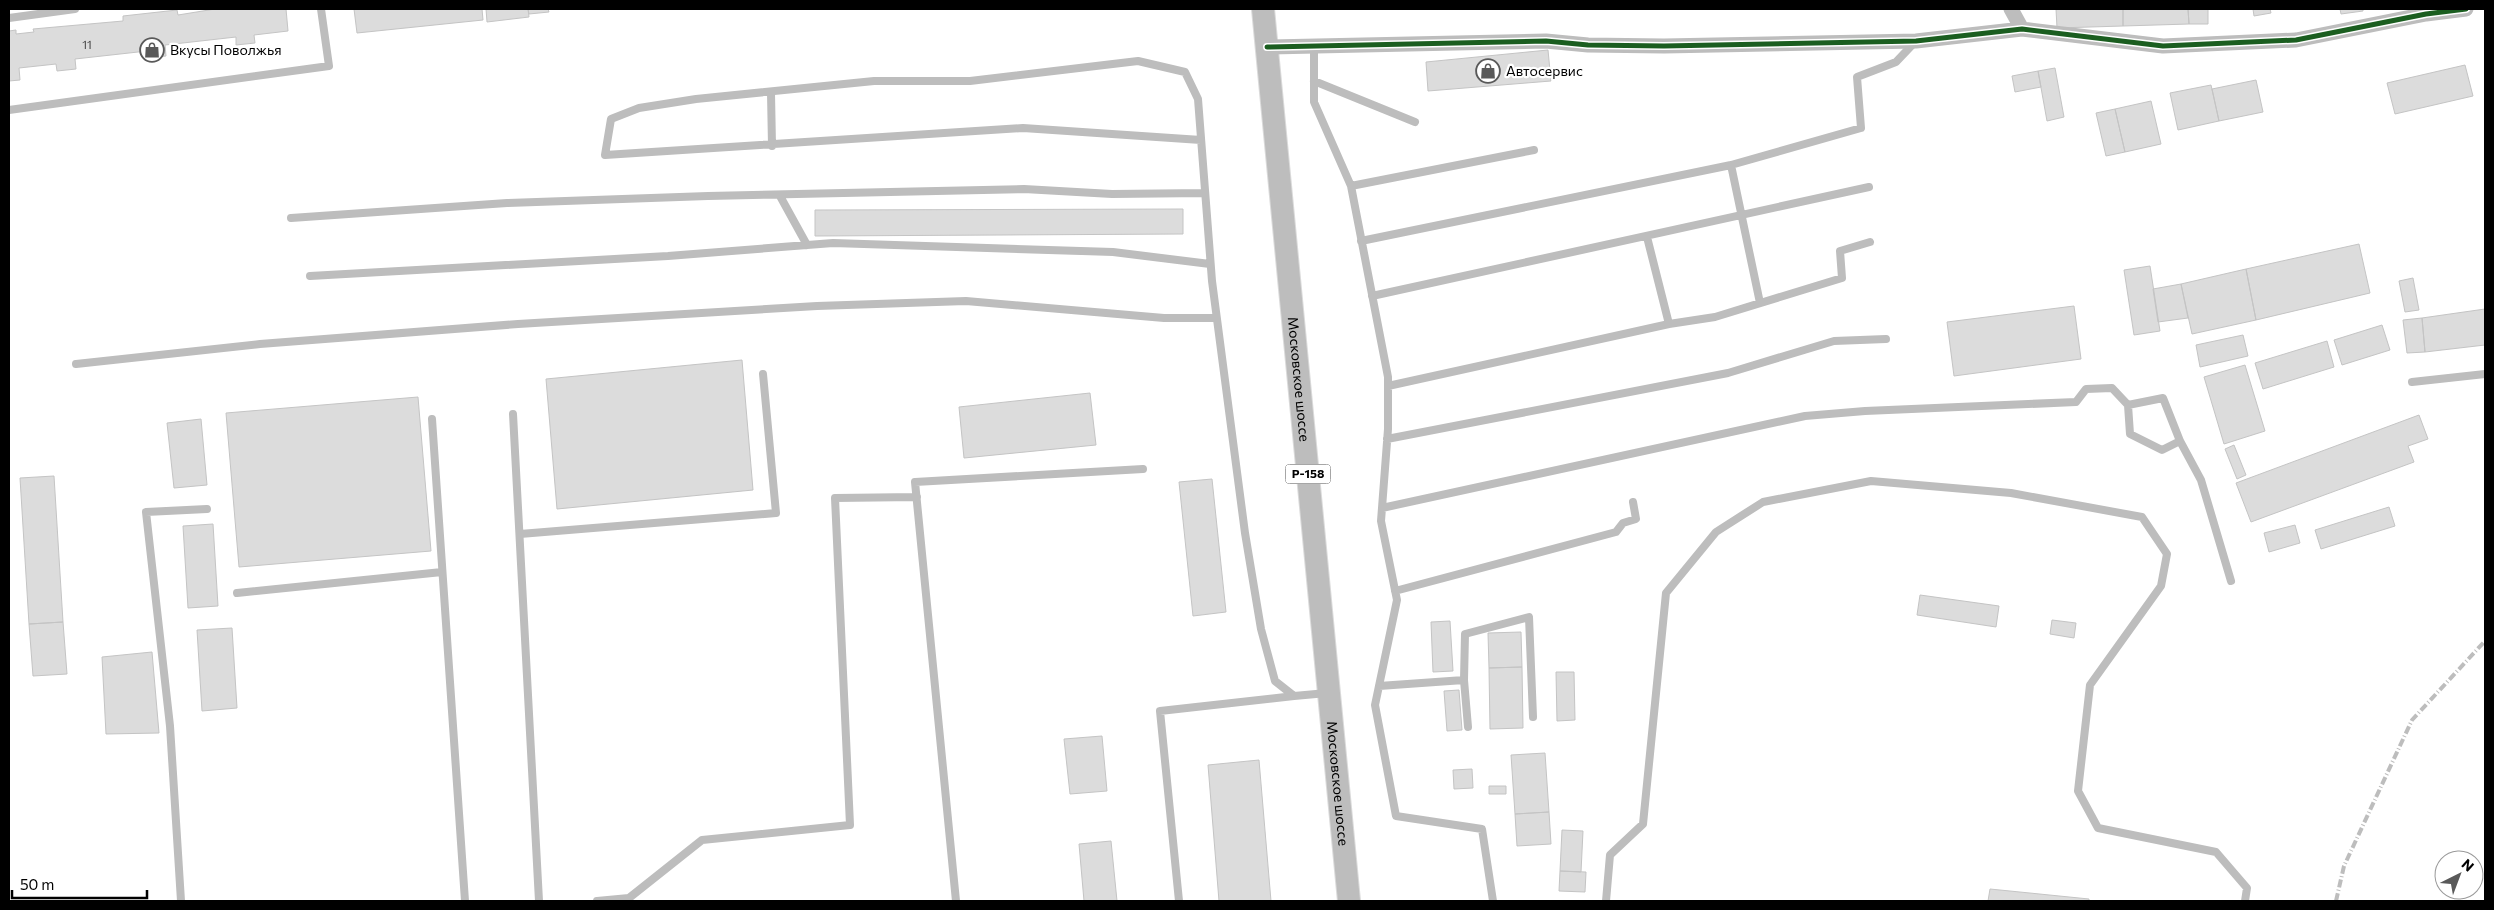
<svg xmlns="http://www.w3.org/2000/svg" width="2494" height="910" viewBox="0 0 2494 910" font-family="Commissioner,sans-serif">
<style>
.building{fill:#dcdcdc;stroke:#c4c4c4}
.lines{fill:none;stroke-linecap:round;stroke-linejoin:round}
.primary-casing{stroke:#dbdbdb;stroke-width:24}
.service{stroke:#bdbdbd;stroke-width:8}
.minor{stroke:#bdbdbd;stroke-width:15}
.primary{stroke:#bdbdbd;stroke-width:22}
.rail{stroke:#bdbdbd;stroke-width:4;stroke-dasharray:8 2.5 1 2.5;stroke-linecap:butt}
.cycleway-casing{stroke:#fff;stroke-width:8}
.cycleway{stroke:#1b5e20;stroke-width:5}
.labels{text-anchor:middle;stroke-width:4.5;stroke-linejoin:round;paint-order:stroke}
.number-label{font-size:11px;fill:#373737}
.shield{fill:#fff;stroke:#4c4c4c;stroke-width:1}
.shield-label{font-size:12px;font-weight:bold;fill:#000}
.poi-label{font-size:14px;fill:#000;stroke:#fff;text-anchor:start}
.street-label{font-size:14px;fill:#000;stroke:#fff}
</style>
<rect width="100%" height="100%" fill="#fff"/>
<path class="building" d="M 215,9 L 286,9 L 288,31 L 254,35 L 255,43 L 236,45 L 236,37 L 165,45 L 166,56 L 148,58 L 147,51 L 75,59 L 76,69 L 57,71 L 56,64 L 19,68 L 20,80 L 9,81 L 9,31 L 16,30 L 16,34 L 34,32 L 33,29 L 123,21 L 123,16 L 177,10 L 178,15 Z
M 354,9 L 482,9 L 483,20 L 357,33 Z
M 486,9 L 548,9 L 549,12 L 529,14 L 528,9 L 529,17 L 487,22 Z
M 2056,9 L 2123,9 L 2123,26 L 2057,28 Z
M 2123,9 L 2188,9 L 2189,24 L 2123,26 Z
M 2188,9 L 2208,9 L 2208,24 L 2189,24 Z
M 2253,9 L 2270,9 L 2271,13 L 2254,16 Z
M 2340,9 L 2363,9 L 2363,11 L 2341,14 Z
M 1548,50 L 1551,81 L 1428,91 L 1426,62 Z
M 2465,65 L 2473,96 L 2395,114 L 2387,83 Z
M 2055,68 L 2064,117 L 2047,121 L 2038,71 Z
M 2038,71 L 2041,87 L 2015,92 L 2012,76 Z
M 2256,80 L 2263,112 L 2219,121 L 2212,89 Z
M 2211,85 L 2219,121 L 2178,130 L 2170,93 Z
M 2151,101 L 2161,144 L 2125,152 L 2115,109 Z
M 2115,109 L 2125,152 L 2106,156 L 2096,113 Z
M 1183,209 L 1183,234 L 815,236 L 815,210 Z
M 2359,244 L 2370,293 L 2256,320 L 2246,269 Z
M 2150,266 L 2160,331 L 2134,335 L 2124,270 Z
M 2246,269 L 2256,320 L 2192,334 L 2181,284 Z
M 2413,278 L 2419,310 L 2405,312 L 2399,281 Z
M 2181,284 L 2188,318 L 2158,322 L 2153,289 Z
M 2074,306 L 2081,359 L 1954,376 L 1947,322 Z
M 2485,309 L 2485,345 L 2425,352 L 2422,318 Z
M 2422,318 L 2425,352 L 2407,353 L 2403,320 Z
M 2382,325 L 2390,350 L 2342,365 L 2334,340 Z
M 2243,335 L 2248,356 L 2200,367 L 2196,345 Z
M 2327,341 L 2334,367 L 2263,389 L 2255,363 Z
M 742,360 L 753,490 L 557,509 L 546,379 Z
M 2245,365 L 2265,431 L 2224,444 L 2204,377 Z
M 1090,393 L 1096,445 L 964,458 L 959,407 Z
M 418,397 L 431,551 L 239,567 L 226,413 Z
M 2419,415 L 2428,439 L 2408,446 L 2414,462 L 2251,522 L 2236,483 Z
M 201,419 L 207,485 L 174,488 L 167,423 Z
M 2234,445 L 2246,475 L 2237,479 L 2225,449 Z
M 54,476 L 63,622 L 29,624 L 20,478 Z
M 1212,479 L 1226,612 L 1193,616 L 1179,482 Z
M 2389,507 L 2395,526 L 2321,549 L 2315,530 Z
M 213,524 L 218,606 L 188,608 L 183,526 Z
M 2295,525 L 2300,543 L 2269,552 L 2264,533 Z
M 1920,595 L 1999,606 L 1996,627 L 1917,615 Z
M 2052,620 L 2076,623 L 2074,638 L 2050,634 Z
M 1450,621 L 1453,671 L 1433,672 L 1431,622 Z
M 63,622 L 67,674 L 33,676 L 29,624 Z
M 232,628 L 237,708 L 202,711 L 197,630 Z
M 1521,632 L 1522,667 L 1489,668 L 1488,633 Z
M 152,652 L 159,733 L 106,734 L 102,657 Z
M 1522,667 L 1523,728 L 1490,729 L 1489,668 Z
M 1556,672 L 1574,672 L 1575,720 L 1557,721 Z
M 1459,690 L 1462,730 L 1447,731 L 1444,691 Z
M 1102,736 L 1107,791 L 1070,794 L 1064,739 Z
M 1545,753 L 1549,812 L 1515,814 L 1511,755 Z
M 1259,760 L 1271,901 L 1219,901 L 1208,765 Z
M 1472,769 L 1473,788 L 1454,789 L 1453,770 Z
M 1489,786 L 1506,786 L 1506,794 L 1489,794 Z
M 1549,812 L 1551,844 L 1517,846 L 1515,814 Z
M 1562,830 L 1583,831 L 1581,872 L 1560,871 Z
M 1111,841 L 1117,901 L 1084,901 L 1079,844 Z
M 1560,871 L 1586,872 L 1585,892 L 1559,891 Z
M 1990,889 L 2089,899 L 2089,901 L 1988,901 Z"/>
<g class="lines">
<g class="primary-casing">
<g id="primary">
<path id="s1" d="M 1263,9 L 1349,901"/>
</g>
</g>
<path class="service" d="M 9,18 L 75,9
M 1314,45 L 1314,102 L 1351,186 L 1388,377 L 1388,429 L 1381,521 L 1397,600 L 1375,705 L 1396,816 L 1482,829 L 1493,901
M 1314,81 L 1415,122
M 771,93 L 772,146
M 9,110 L 329,66 L 321,9
M 1201,140 L 1023,128 L 605,155 L 611,119 L 639,108 L 696,99 L 874,81 L 970,81 L 1138,61 L 1185,72 L 1198,99 L 1212,281 L 1245,533 L 1261,629 L 1275,681 L 1294,696 L 1327,693
M 1731,165 L 1760,303
M 1351,186 L 1534,150
M 780,196 L 807,245
M 291,218 L 507,203 L 708,196 L 1024,189 L 1112,194 L 1205,193
M 1647,237 L 1669,324
M 1361,241 L 1731,165 L 1861,128 L 1857,77 L 1896,62 L 1915,42
M 310,276 L 668,256 L 833,243 L 1113,252 L 1210,264
M 1372,296 L 1869,187
M 76,364 L 260,344 L 518,324 L 817,306 L 966,301 L 1164,318 L 1216,318
M 2412,382 L 2485,374
M 1388,386 L 1669,324 L 1715,317 L 1842,278 L 1840,251 L 1870,242
M 513,414 L 539,901
M 432,419 L 465,901
M 1387,439 L 1728,373 L 1834,341 L 1886,339
M 2180,441 L 2201,480 L 2231,581
M 1382,508 L 1805,416 L 1865,411 L 2076,402 L 2086,389 L 2112,388 L 2128,405 L 2130,434 L 2162,450 L 2180,441 L 2163,398 L 2128,405
M 520,534 L 776,513 L 763,374
M 1395,591 L 1616,532 L 1623,523 L 1636,519 L 1633,502
M 237,593 L 442,572
M 1379,686 L 1464,680
M 1468,727 L 1464,680 L 1465,634 L 1529,617 L 1533,717
M 181,901 L 170,726 L 146,512 L 207,509
M 597,901 L 629,898 L 702,840 L 850,825 L 835,498 L 917,497
M 956,901 L 915,482 L 1143,469
M 1179,901 L 1160,711 L 1294,696
M 1606,901 L 1610,855 L 1643,824 L 1666,593 L 1716,532 L 1763,502 L 1871,481 L 2011,493 L 2142,517 L 2167,554 L 2161,586 L 2090,685 L 2078,791 L 2098,828 L 2216,852 L 2247,888 L 2245,901"/>
<path class="minor" d="M 2011,9 L 2022,29
M 1267,47 L 1546,41 L 1588,45 L 1664,46 L 1916,41 L 2022,29 L 2163,46 L 2296,40 L 2426,14 L 2466,9"/>
<use href="#primary" class="primary"/>
<path class="rail" d="M 2336,901 L 2344,866 L 2412,720 L 2485,641"/>
<g class="cycleway-casing">
<path id="cycleway" d="M 1267,47 L 1546,41 L 1588,45 L 1664,46 L 1916,41 L 2022,29 L 2163,46 L 2296,40 L 2426,14 L 2466,9"/>
</g>
<use href="#cycleway" class="cycleway"/>
</g>
<defs>
<g id="shop-ring" transform="scale(1.25)"><circle r="9.5" fill="#fff" stroke="#595959" stroke-width="1.5"/><path d="M-5-2.5h2.3a2.7 3.5 0 0 1 5.4 0H5L5.5 6h-11ZM-1.5-2.5h3a1.5 2.3 0 0 0-3 0Z" fill="#595959"/></g>
</defs>
<g fill-rule="evenodd">
<use href="#shop-ring" x="152" y="50"/>
<use href="#shop-ring" x="1488" y="71"/>
</g>
<g class="labels">
<g class="number-label">
<text x="87" y="49">11</text>
</g>
<rect class="shield" x="1285.5" y="464.5" width="45" height="19" rx="4"/>
<g class="shield-label">
<text x="1308" y="478">Р-158</text>
</g>
<g class="poi-label">
<text x="170" y="55">Вкусы Поволжья</text>
<text x="1506" y="76">Автосервис</text>
</g>
<g class="street-label">
<text dy="5" stroke="none"><textPath href="#s1" startOffset="372">Московское шоссе</textPath></text>
<text dy="5" stroke="none"><textPath href="#s1" startOffset="778">Московское шоссе</textPath></text>
</g>
</g>
<rect width="2494" height="910" fill="none" stroke="#000000" stroke-width="20"/>
<g transform="translate(2459 875) rotate(42)"><circle r="24" fill="#ffffff" stroke="#999999"/>
<path d="M0-4L9 19L0 12L-9 19Z" fill="#595959"/>
<text y="-8" font-size="14" font-weight="bold" text-anchor="middle" fill="#000000">N</text>
</g>
<path d="M12 890v8h135v-8" fill="none" stroke="#000000" stroke-width="2.5"/>
<text x="20" y="890" font-size="15" fill="#000000" stroke="#ffffff" stroke-width="4" paint-order="stroke">50 m</text>
</svg>
